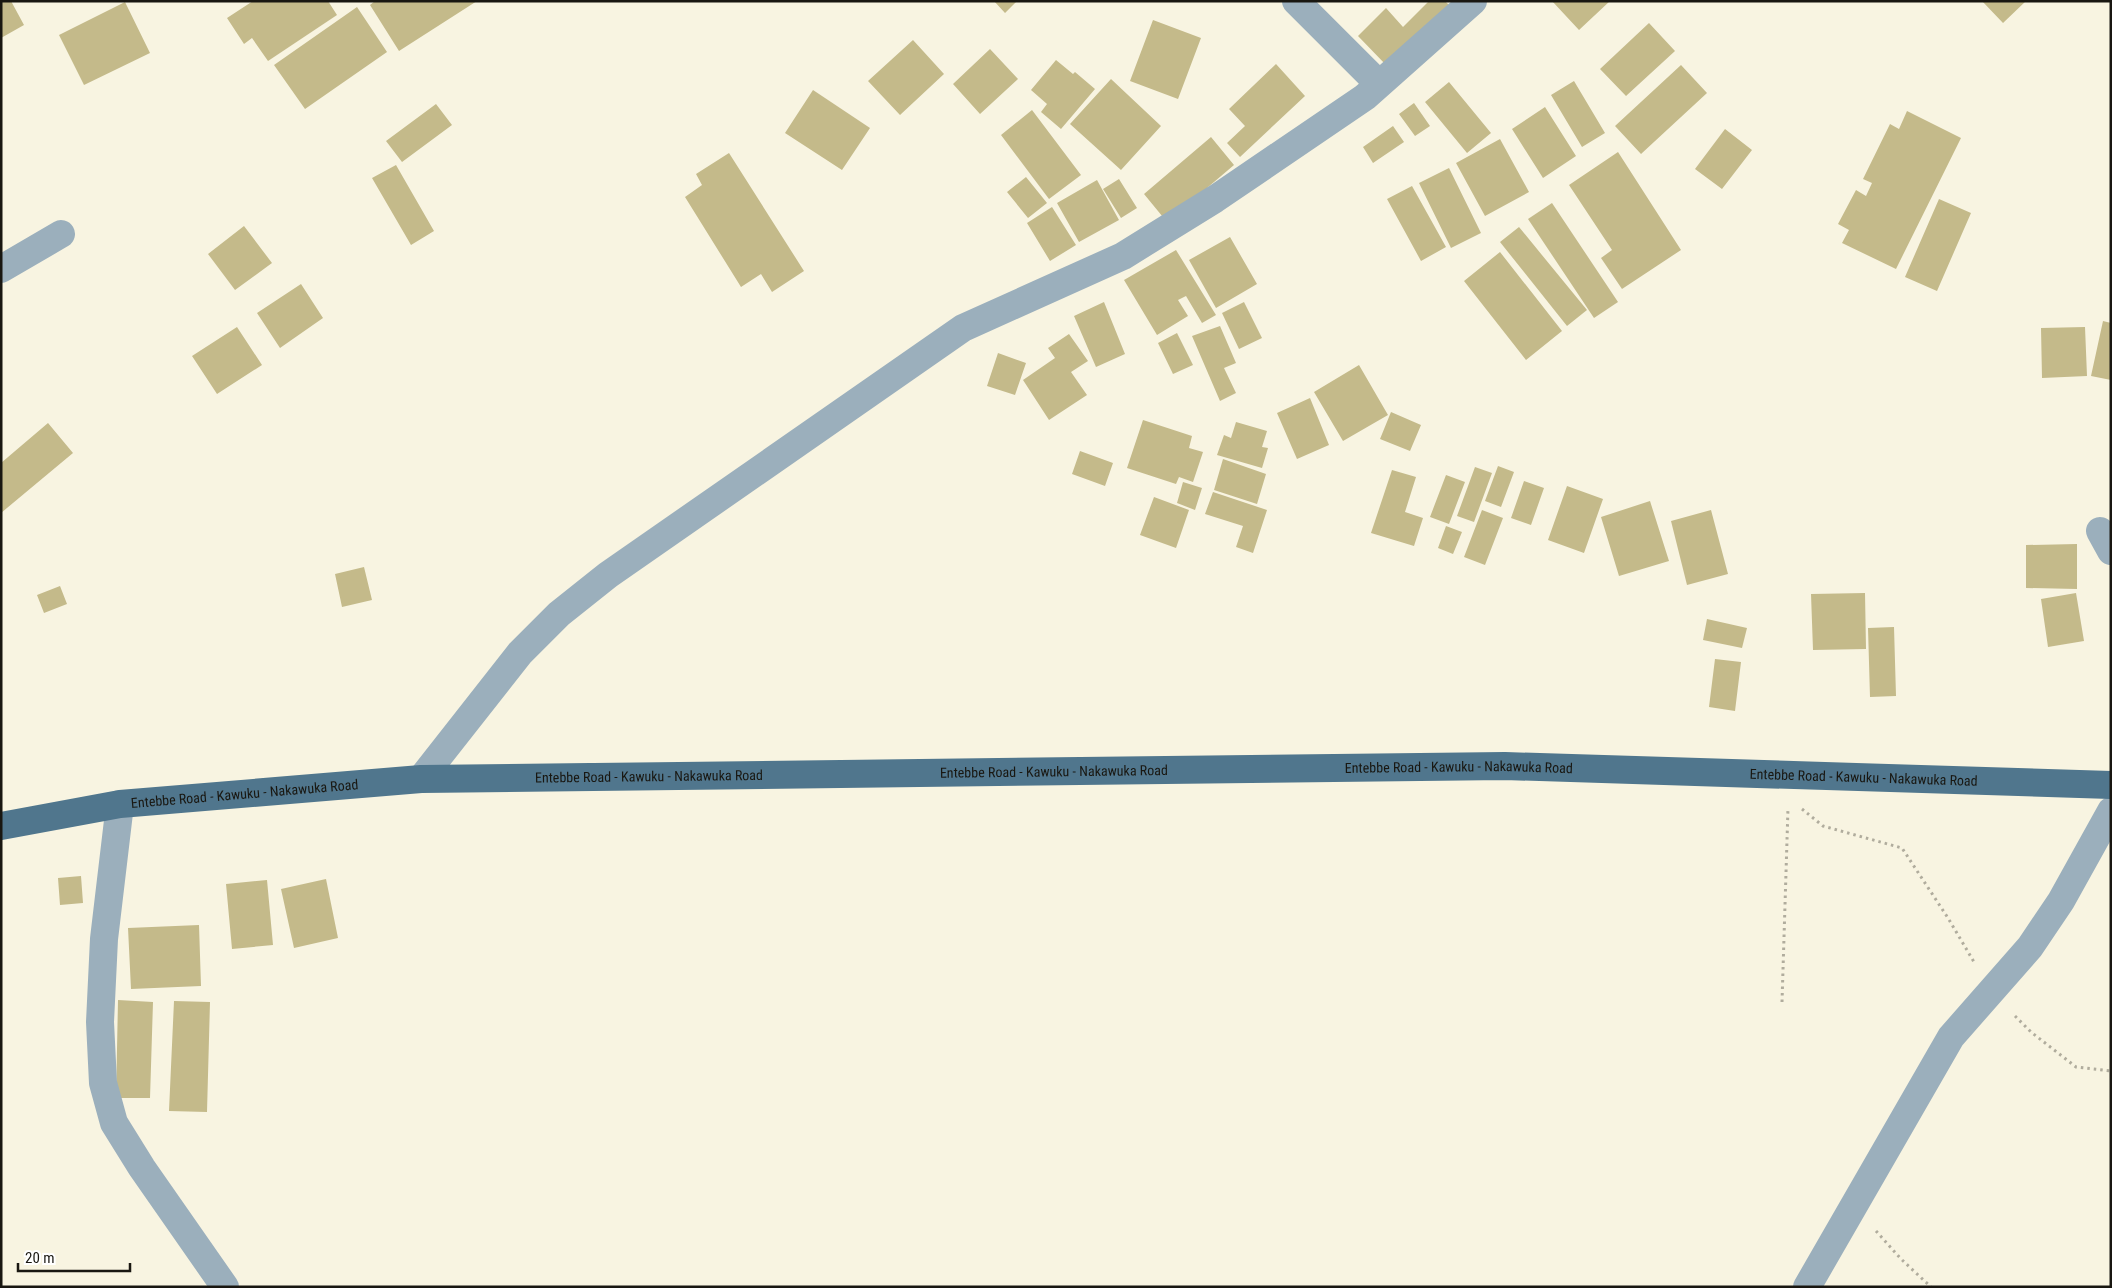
<svg xmlns="http://www.w3.org/2000/svg" width="2112" height="1288" viewBox="0 0 2112 1288" font-family="'Roboto Condensed',sans-serif">
<style>
.building{fill:#c4ba8a}
.lines{fill:none;stroke-linecap:round;stroke-linejoin:round}
.path{stroke:#b0ac9d;stroke-width:3;stroke-dasharray:2.5 4;stroke-linecap:butt}
.minor{stroke:#9bafbc;stroke-width:28}
.major{stroke:#50768d;stroke-width:28}
.labels{text-anchor:middle;stroke-width:4;stroke-linejoin:round;paint-order:stroke}
.street-label{font-size:14px;fill:#191711;stroke:#fff}
</style>
<rect width="100%" height="100%" fill="#f8f4e1"/>
<path class="building" d="M 1,1 L 11,1 L 24,25 L 1,38 Z
M 253,1 L 328,1 L 337,15 L 268,61 L 252,38 L 244,44 L 227,18 Z
M 375,1 L 477,1 L 399,51 L 370,5 Z
M 994,1 L 1017,1 L 1005,13 Z
M 1429,1 L 1445,1 L 1450,6 L 1387,66 L 1358,36 L 1386,8 L 1403,27 Z
M 1552,1 L 1610,1 L 1579,30 Z
M 1982,1 L 2026,1 L 2003,23 Z
M 125,2 L 150,53 L 84,85 L 59,35 Z
M 357,7 L 387,52 L 305,109 L 274,65 Z
M 1153,20 L 1201,38 L 1178,99 L 1130,81 Z
M 1649,23 L 1675,51 L 1626,96 L 1600,69 Z
M 913,40 L 944,74 L 900,115 L 868,81 Z
M 990,49 L 1018,79 L 980,114 L 953,84 Z
M 1056,60 L 1073,74 L 1075,72 L 1095,89 L 1061,129 L 1041,112 L 1047,104 L 1031,90 Z
M 1276,64 L 1305,96 L 1240,157 L 1227,143 L 1245,126 L 1229,109 Z
M 1681,65 L 1707,93 L 1641,154 L 1615,126 Z
M 1111,79 L 1161,126 L 1121,170 L 1070,124 Z
M 1574,81 L 1605,133 L 1582,147 L 1551,95 Z
M 1449,82 L 1491,133 L 1467,153 L 1425,102 Z
M 813,90 L 870,128 L 842,170 L 785,133 Z
M 1414,103 L 1430,126 L 1415,136 L 1399,114 Z
M 436,104 L 452,125 L 402,162 L 386,141 Z
M 1545,107 L 1576,156 L 1543,178 L 1512,129 Z
M 1032,110 L 1081,175 L 1049,199 L 1001,135 Z
M 1907,111 L 1961,138 L 1896,269 L 1842,243 L 1849,230 L 1838,224 L 1856,190 L 1866,196 L 1872,183 L 1863,179 L 1890,124 L 1899,129 Z
M 1393,126 L 1404,142 L 1373,163 L 1363,147 Z
M 1725,129 L 1752,150 L 1722,189 L 1695,169 Z
M 1211,137 L 1234,165 L 1167,222 L 1144,194 Z
M 1500,139 L 1529,192 L 1485,216 L 1456,163 Z
M 1618,152 L 1681,250 L 1622,289 L 1601,258 L 1612,250 L 1569,185 Z
M 729,153 L 804,271 L 772,292 L 761,274 L 741,287 L 685,197 L 702,185 L 696,174 Z
M 396,165 L 434,231 L 411,245 L 372,178 Z
M 1449,168 L 1481,233 L 1451,248 L 1419,183 Z
M 1026,177 L 1047,203 L 1028,218 L 1007,192 Z
M 1119,179 L 1137,208 L 1121,218 L 1103,189 Z
M 1097,180 L 1119,220 L 1079,242 L 1057,203 Z
M 1412,186 L 1446,247 L 1421,261 L 1387,199 Z
M 1939,199 L 1971,213 L 1937,291 L 1905,277 Z
M 1552,203 L 1618,302 L 1594,318 L 1528,219 Z
M 1052,207 L 1076,245 L 1050,261 L 1027,223 Z
M 244,226 L 272,263 L 235,290 L 208,254 Z
M 1519,227 L 1587,310 L 1567,326 L 1500,242 Z
M 1230,237 L 1257,284 L 1216,308 L 1189,260 Z
M 1176,250 L 1216,315 L 1202,323 L 1186,296 L 1178,300 L 1188,316 L 1157,335 L 1124,280 Z
M 1500,252 L 1562,331 L 1526,360 L 1464,281 Z
M 301,284 L 323,318 L 280,348 L 257,313 Z
M 1104,302 L 1125,354 L 1096,367 L 1074,316 Z
M 1244,302 L 1262,338 L 1239,349 L 1222,313 Z
M 2103,321 L 2111,323 L 2111,380 L 2091,376 Z
M 1220,326 L 1236,363 L 1224,368 L 1236,393 L 1220,401 L 1192,336 Z
M 237,327 L 262,365 L 217,394 L 192,356 Z
M 2085,327 L 2087,376 L 2042,378 L 2041,328 Z
M 1177,333 L 1193,365 L 1173,374 L 1158,343 Z
M 1069,334 L 1088,361 L 1071,372 L 1087,395 L 1049,420 L 1023,380 L 1055,358 L 1048,348 Z
M 998,353 L 1026,363 L 1015,395 L 987,386 Z
M 1359,365 L 1388,415 L 1343,441 L 1314,392 Z
M 1310,398 L 1329,445 L 1297,459 L 1277,413 Z
M 1391,412 L 1421,425 L 1410,451 L 1380,439 Z
M 1143,420 L 1192,436 L 1189,448 L 1203,452 L 1193,482 L 1179,477 L 1176,484 L 1127,468 Z
M 1236,422 L 1267,431 L 1262,447 L 1268,448 L 1262,468 L 1217,455 L 1224,435 L 1231,438 Z
M 48,423 L 73,453 L 1,513 L 1,463 Z
M 1080,451 L 1113,463 L 1105,486 L 1072,474 Z
M 1223,459 L 1266,474 L 1257,504 L 1214,490 Z
M 1498,466 L 1514,472 L 1501,507 L 1485,501 Z
M 1475,467 L 1492,473 L 1474,522 L 1457,516 Z
M 1392,470 L 1416,477 L 1405,512 L 1423,518 L 1414,546 L 1371,533 Z
M 1446,475 L 1465,482 L 1449,524 L 1430,517 Z
M 1524,481 L 1544,488 L 1531,525 L 1511,518 Z
M 1183,482 L 1202,488 L 1195,510 L 1177,503 Z
M 1567,486 L 1603,499 L 1584,553 L 1548,540 Z
M 1213,492 L 1267,510 L 1253,553 L 1236,547 L 1243,526 L 1205,514 Z
M 1154,497 L 1189,510 L 1176,548 L 1140,535 Z
M 1650,501 L 1669,561 L 1619,576 L 1601,517 Z
M 1482,510 L 1503,518 L 1485,565 L 1464,557 Z
M 1711,510 L 1728,574 L 1687,585 L 1671,521 Z
M 1446,526 L 1462,532 L 1453,554 L 1438,548 Z
M 2077,544 L 2077,589 L 2026,588 L 2026,545 Z
M 364,567 L 372,600 L 342,607 L 335,574 Z
M 60,586 L 67,604 L 44,613 L 37,595 Z
M 1865,593 L 1866,649 L 1813,650 L 1811,594 Z
M 2076,593 L 2084,641 L 2048,647 L 2041,599 Z
M 1707,619 L 1747,628 L 1742,648 L 1703,640 Z
M 1894,627 L 1896,696 L 1870,697 L 1868,628 Z
M 1715,659 L 1741,662 L 1735,711 L 1709,707 Z
M 81,876 L 83,903 L 60,905 L 58,878 Z
M 326,879 L 338,938 L 294,948 L 281,889 Z
M 267,880 L 273,945 L 232,949 L 226,884 Z
M 199,925 L 201,986 L 131,989 L 128,928 Z
M 118,1000 L 153,1002 L 150,1098 L 116,1098 Z
M 174,1001 L 210,1002 L 207,1112 L 169,1111 Z"/>
<g class="lines">
<path class="path" d="M 1802,809 L 1823,826 L 1902,848 L 1948,918 L 1974,962
M 1782,1002 L 1788,808
M 2015,1016 L 2031,1032 L 2076,1067 L 2111,1071
M 1876,1231 L 1901,1259 L 1931,1287"/>
<path class="minor" d="M 1296,1 L 1379,84
M 1,269 L 61,234
M 2100,531 L 2111,551
M 421,779 L 520,653 L 559,614 L 608,575 L 963,328 L 1123,256 L 1215,199 L 1365,97 L 1473,1
M 120,804 L 104,939 L 100,1022 L 103,1083 L 114,1123 L 142,1168 L 225,1287
M 1807,1287 L 1951,1037 L 2030,947 L 2061,901 L 2111,811"/>
<path class="major" id="s1" d="M 1,826 L 120,804 L 421,779 L 1505,766 L 2111,785"/>
</g>
<g class="labels">
<g class="street-label">
<text dy="5" stroke="none"><textPath href="#s1" startOffset="1461">Entebbe Road - Kawuku - Nakawuka Road</textPath></text>
<text dy="5" stroke="none"><textPath href="#s1" startOffset="1056">Entebbe Road - Kawuku - Nakawuka Road</textPath></text>
<text dy="5" stroke="none"><textPath href="#s1" startOffset="651">Entebbe Road - Kawuku - Nakawuka Road</textPath></text>
<text dy="5" stroke="none"><textPath href="#s1" startOffset="1866">Entebbe Road - Kawuku - Nakawuka Road</textPath></text>
<text dy="5" stroke="none"><textPath href="#s1" startOffset="246">Entebbe Road - Kawuku - Nakawuka Road</textPath></text>
</g>
</g>
<rect width="2112" height="1288" fill="none" stroke="#191711" stroke-width="5"/>
<path d="M18 1263v8h112v-8" fill="none" stroke="#191711" stroke-width="2.5"/>
<text x="25" y="1263" font-size="15" fill="#191711" stroke="#ffffff" stroke-width="4" paint-order="stroke">20 m</text>
</svg>
